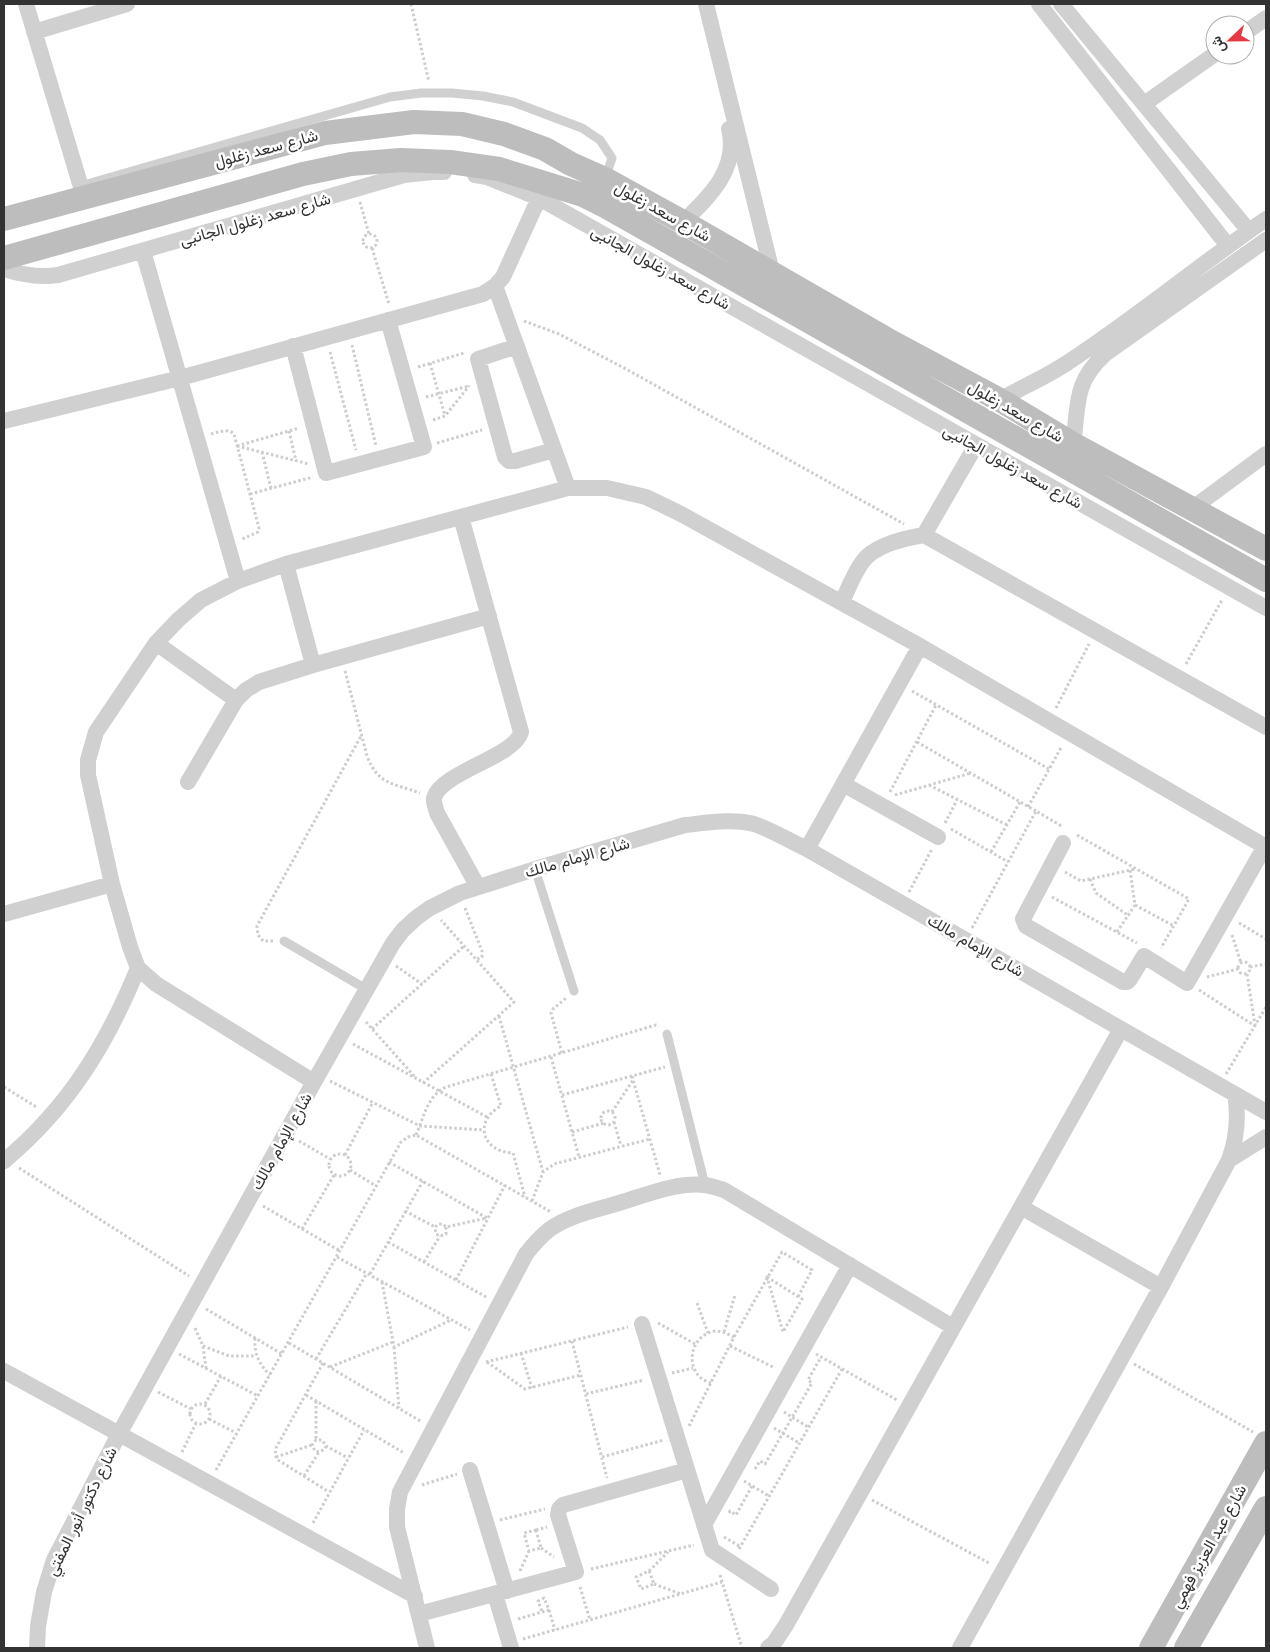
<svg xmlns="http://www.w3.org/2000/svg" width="1270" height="1652" viewBox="0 0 1270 1652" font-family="Helvetica,Vazirmatn,sans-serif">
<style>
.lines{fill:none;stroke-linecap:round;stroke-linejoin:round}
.path{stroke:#cdcdcd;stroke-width:3;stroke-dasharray:2.5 2.5;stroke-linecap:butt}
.lane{stroke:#d0d0d0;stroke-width:9}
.street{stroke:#d0d0d0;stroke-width:16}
.secondary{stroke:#bdbdbd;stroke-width:24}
.labels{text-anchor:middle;stroke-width:5;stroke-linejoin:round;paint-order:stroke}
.street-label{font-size:16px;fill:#333;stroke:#fff}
</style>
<rect width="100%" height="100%" fill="#fff"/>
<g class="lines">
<path class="path" d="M 411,4 L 429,82
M 360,202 L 369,234
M363 241a7 7 0 1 1 14 0a7 7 0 1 1-14 0Z
M 372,248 L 389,304
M 524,321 L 559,334 L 626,369 L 904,524
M 352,345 L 376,446
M 330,352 L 356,450
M 430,363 L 445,416
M 418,367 L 464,353
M 426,397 L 469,386 L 469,385
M 433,420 L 445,416 L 469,386
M 289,431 L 296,461
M 211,434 C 219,432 228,428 234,434 L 259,528 L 258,532 L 242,539
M 437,443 L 482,430
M 237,446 L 309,464
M 237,446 L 299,428
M 262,452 L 271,488
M 250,494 L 313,477
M 1186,664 L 1222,600
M 345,671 L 367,756 C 378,785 393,783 420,793
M 912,691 L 1049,769
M 1056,708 L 1089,644
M 917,742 L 1036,811
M 929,785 L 1007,825
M 890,792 L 936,705
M 895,795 L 971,773
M 1028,807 L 1062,746
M 945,823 L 957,800
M 951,829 L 1008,862
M 1077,835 L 1189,899 L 1161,948
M 991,852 L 1020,802
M 1065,872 L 1081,881 L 1135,869
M 1090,879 L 1096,893 L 1129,916
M 909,892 L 932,849
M 1052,897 L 1137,943
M 1135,905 L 1174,926
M 465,908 L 482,951 L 482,957 L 477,959
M 1239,923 L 1266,939
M 972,928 L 1036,811 L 1063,827
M 1117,932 L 1135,905 L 1130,870
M 1232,935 L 1241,963
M 273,941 L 263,941 L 258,935 L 257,926 L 361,736
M1238 968a6 6 0 1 1 12 0a6 6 0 1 1-12 0Z
M 396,966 L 422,984
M 1250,967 L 1266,964
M 1247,974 L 1255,1025
M 1207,977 L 1238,969
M 1199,990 L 1255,1026
M 499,1016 L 543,1172
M 366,1022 L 415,1077
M 372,1029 L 464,946
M 353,1044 L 487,1117
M 562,1053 L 551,1013 L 553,1009 L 566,998
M 551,1057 L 579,1157
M 491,1074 L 501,1106 C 473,1121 482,1152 513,1153 L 525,1197
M 1226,1074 L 1266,1007
M 632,1076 L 660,1175
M 330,1081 L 420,1126 L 484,1130
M 423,1083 L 514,1002 L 441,920
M 4,1087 L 38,1108
M 562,1095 L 665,1067
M601 1118a7 7 0 1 1 14 0a7 7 0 1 1-14 0Z
M 612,1112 L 633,1080
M 614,1122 L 621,1146
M 572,1132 L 604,1123
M 416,1135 C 424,1117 427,1096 446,1087 L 656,1025 L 659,1026
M 299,1141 L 330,1159
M329 1165a11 11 0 1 1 22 0a11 11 0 1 1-22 0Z
M 345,1155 L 373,1102
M 389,1162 L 487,1218
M 19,1168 L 189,1276
M 350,1170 L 376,1186
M 532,1201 L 543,1172 L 554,1164 L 650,1139
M 263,1206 L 340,1251
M 405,1211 L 435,1227
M 446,1227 L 446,1234 L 440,1236 L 436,1234 L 435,1227 L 439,1224 L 443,1224 L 446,1227 L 487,1218
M 302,1229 L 334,1175
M 388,1242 L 488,1298
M 337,1257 L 470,1330
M 424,1262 L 440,1236
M 370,1274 L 423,1181
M 767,1277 L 802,1299 L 783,1332 Z
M 456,1280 L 505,1185
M 382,1282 L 394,1347 L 451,1320
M 697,1303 L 708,1333
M 206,1309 L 282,1354
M 658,1323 L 695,1344
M 195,1328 L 203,1346 L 206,1368
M 724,1332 L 735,1295
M 255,1338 C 254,1354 259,1364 270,1375
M 572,1341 L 607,1478
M 289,1343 L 422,1422
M 203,1346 L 229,1356 L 256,1356
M 730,1346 L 775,1368
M 394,1347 L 399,1408
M 521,1353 L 532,1388
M 179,1354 L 258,1396
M 816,1354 L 897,1400
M 316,1359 L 367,1273
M 486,1362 L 628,1327
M 487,1362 L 525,1389 L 581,1375
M 323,1363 L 276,1448 L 275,1455 L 278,1460 L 329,1492
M 1134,1364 L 1253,1432
M 330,1367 L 393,1342
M 672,1373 L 693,1368
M 711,1383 C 708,1382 703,1380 701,1378 C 684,1363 693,1334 715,1331 C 722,1331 728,1334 734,1337
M 158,1392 L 191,1409
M 586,1394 L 644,1380
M 306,1395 L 404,1453
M 316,1401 L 316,1440
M190 1414a10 10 0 1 1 20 0a10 10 0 1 1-20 0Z
M 205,1404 L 221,1376
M 784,1412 L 808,1427
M 209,1419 L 236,1433
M 689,1426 L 734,1337 L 782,1252 L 812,1270 L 798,1297
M 774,1428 L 799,1443
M 326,1446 L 325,1449 L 319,1452 L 315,1451 L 312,1445 L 316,1440 L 322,1440 L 326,1446 L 348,1458
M 182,1452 L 196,1423
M 276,1457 L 312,1445
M 602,1457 L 664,1440
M 755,1469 L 760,1461 L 765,1464 L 812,1383 L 808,1380 L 821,1357
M 216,1470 L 401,1142 L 408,1137 L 416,1135 L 551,1212
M 304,1476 L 319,1452
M 744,1481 L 769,1496
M 422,1485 L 457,1474
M 872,1500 L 989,1563
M 729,1513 L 730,1511 L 736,1515 L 752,1486
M 500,1520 L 545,1509
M 313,1523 L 364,1430
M 536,1530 L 541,1548 L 529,1551 L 524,1533 Z
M 536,1530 L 547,1527
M 724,1537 L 741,1547
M 541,1548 L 554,1557
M 739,1549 L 842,1369
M 591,1569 L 694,1545
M 520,1571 L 529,1551
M 649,1571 L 654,1584 L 641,1589 L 636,1577 Z
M 649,1571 L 668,1552
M 720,1575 L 742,1648
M 654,1584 L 681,1594
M 580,1587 L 590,1620
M 549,1610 L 555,1630
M 518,1619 L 549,1610 L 544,1598 L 538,1601 L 542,1612
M 523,1639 L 722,1582"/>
<path class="lane" d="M 80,186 L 390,97 L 421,93 L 452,93 L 483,96 L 513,102 L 582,128 L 600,140 L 612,158 L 605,179
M 535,869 L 574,991
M 284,941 L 366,989
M 667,1034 L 705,1185"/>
<path class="street" d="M 26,4 L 84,197
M 706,4 L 772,272
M 1039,4 L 1228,246
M 1061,4 L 1249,231
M 34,32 L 127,4
M 1245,33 L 1266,18
M 1144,104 L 1215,54
M 475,175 L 487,177 L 539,198 L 1266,608
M 683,222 C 709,197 739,169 729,129
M 143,251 L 238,581
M 4,269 C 22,275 38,278 58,275 L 404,175 L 432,172 L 444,172
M 495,286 L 568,488
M 293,346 L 326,473 L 424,447 L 388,320
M 517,346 L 478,359 L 505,457 L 509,461 L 515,461 L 554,450
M 1000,400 C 1022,387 1046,377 1067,363 C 1136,318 1199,265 1266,219
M 4,421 L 180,378 L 483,294 L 495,286 L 503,277 L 539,198
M 1073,444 C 1079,405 1073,383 1105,354 L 1266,240
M 1193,508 L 1266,454
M 461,517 L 521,732 C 515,757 441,772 434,798 C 433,803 436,808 437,813 L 478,887
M 924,535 L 976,445
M 286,564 L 313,665
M 842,602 C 848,589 854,573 863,561 C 875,545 906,538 924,535 L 1266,727
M 156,643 L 236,700
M 188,782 L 236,700 L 246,690 L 259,682 L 313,665 L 489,616
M 843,784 L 938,837
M 1063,843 L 1023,919 L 1026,926 L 1123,982 L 1127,982 L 1130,979 L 1144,956 L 1187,983 L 1265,846
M 807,849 L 920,646
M 4,914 L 112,884
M 314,1082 L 156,984 L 138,968 L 130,947 L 112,884 L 88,775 L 88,760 L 96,732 L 156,643 L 178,620 L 201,600 L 238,581 L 286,564 L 568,488 L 607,488 L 646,497 L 681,514 L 920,646 L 1266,847
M 1229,1160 L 1266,1137
M 4,1161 C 68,1108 107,1044 138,968
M 1021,1207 L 1161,1287
M 642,1324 L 712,1550 L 771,1589
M 4,1371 L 415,1596
M 470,1470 L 507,1591
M 704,1525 L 850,1265
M 495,1594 L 511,1648
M 419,1614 L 576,1572 L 558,1515 L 559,1509 L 563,1505 L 687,1470
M 37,1648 L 38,1626 L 44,1592 L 54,1560 L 119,1434 L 314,1082 L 393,943 L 403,930 L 416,918 L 430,908 L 460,893 L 535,869 L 685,825 C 705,823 734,818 754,824 C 772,830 790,841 807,849 L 1266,1112
M 427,1648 L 397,1527 L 397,1509 L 400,1492 L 526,1254 C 533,1245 541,1236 550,1229 C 570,1215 596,1210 619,1203 C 646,1195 676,1182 705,1185 C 712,1186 718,1188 724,1190 L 953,1327
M 768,1648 L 774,1643 L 786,1625 L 1121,1029
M 960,1648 L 1161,1287 L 1229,1160 C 1237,1138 1239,1118 1235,1094"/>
<path class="secondary" d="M 4,219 L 325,133 L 414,122 L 462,124 L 504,134 L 545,149 L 571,164 L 605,179 L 683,222 L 888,340 L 1000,400 L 1073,444 L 1266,549
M 4,258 L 303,174 L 351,164 L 401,160 L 450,162 L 499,169 L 583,195 L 605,206 L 1266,580
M 1151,1648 L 1266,1443
M 1186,1648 L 1266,1508"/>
</g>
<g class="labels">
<g class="street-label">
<text transform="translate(266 148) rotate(-15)" y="6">شارع سعد زغلول</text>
<text transform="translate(663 211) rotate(29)" y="6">شارع سعد زغلول</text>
<text transform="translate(255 219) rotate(-16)" y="6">شارع سعد زغلول الجانبى</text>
<text transform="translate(661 267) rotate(29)" y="6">شارع سعد زغلول الجانبى</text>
<text transform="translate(1016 411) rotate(30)" y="6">شارع سعد زغلول</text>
<text transform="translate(1013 466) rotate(29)" y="6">شارع سعد زغلول الجانبى</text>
<text transform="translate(577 857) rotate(-16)" y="6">شارع الإمام مالك</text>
<text transform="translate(976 945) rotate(30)" y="6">شارع الإمام مالك</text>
<text transform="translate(281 1141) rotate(-61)" y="6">شارع الإمام مالك</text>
<text transform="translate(81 1511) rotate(-64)" y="6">شارع دكتور أنور المفتي</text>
<text transform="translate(1208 1546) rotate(-61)" y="6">شارع عبد العزيز فهمي</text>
</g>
</g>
<rect width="1270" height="1652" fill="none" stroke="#333333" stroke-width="10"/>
<g transform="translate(1230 40) rotate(248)"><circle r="24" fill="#ffffff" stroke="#adadad"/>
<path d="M0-4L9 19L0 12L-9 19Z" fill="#e63946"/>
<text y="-8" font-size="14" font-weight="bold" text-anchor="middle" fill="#333333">ش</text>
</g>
</svg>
